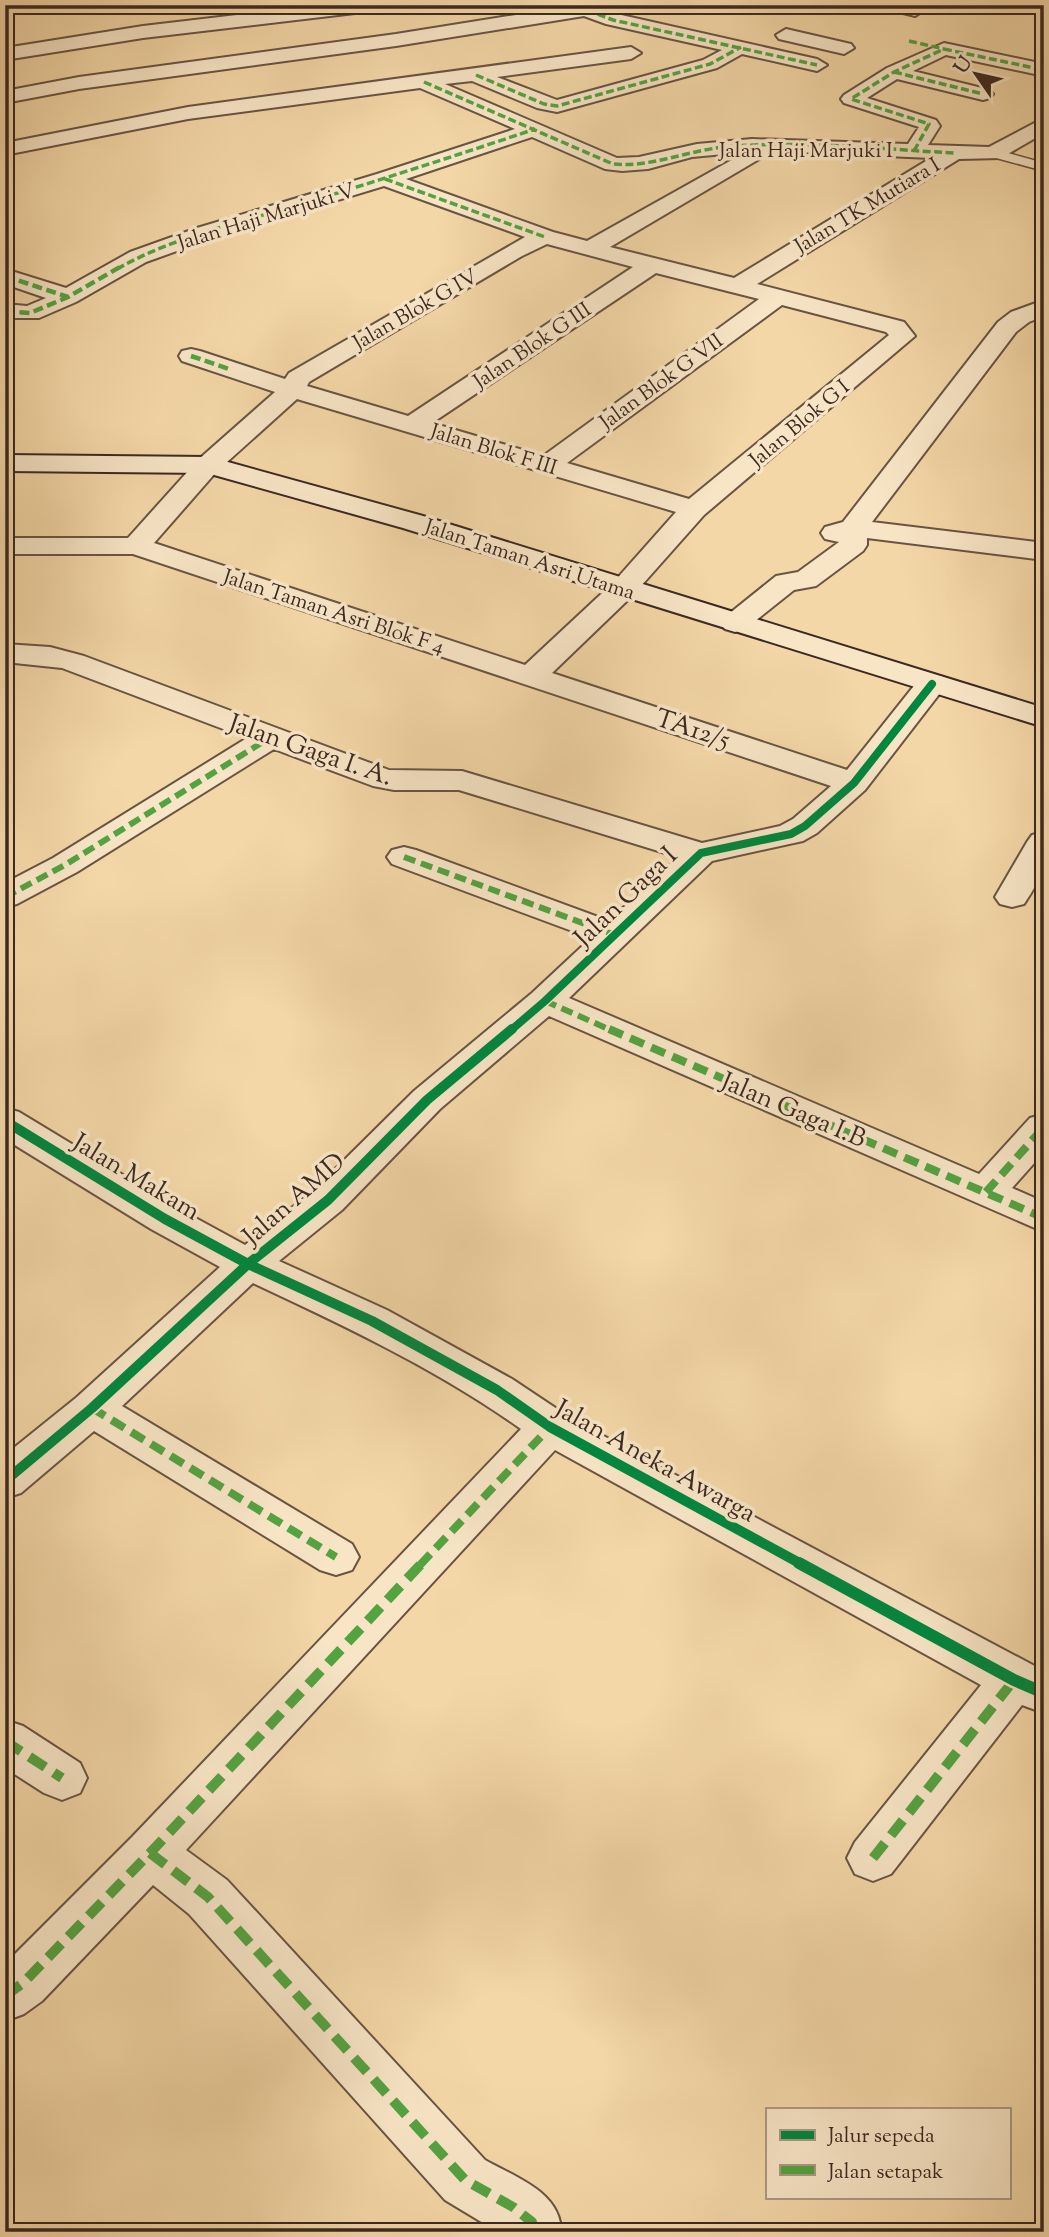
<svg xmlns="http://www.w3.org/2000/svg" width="1049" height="2237" viewBox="0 0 1049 2237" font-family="'Sorts Mill Goudy',serif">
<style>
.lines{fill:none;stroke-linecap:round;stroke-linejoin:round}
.lane-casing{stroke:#695443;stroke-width:3}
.street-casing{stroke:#695443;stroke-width:4}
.secondary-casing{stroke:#3b2922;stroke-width:4}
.lane{fill:#f8e5c6;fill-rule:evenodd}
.street{fill:#f8e5c6;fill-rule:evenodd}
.secondary{fill:#f8e5c6;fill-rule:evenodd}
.quiet-far4{stroke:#54a341;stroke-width:3.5;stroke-dasharray:8 3.5;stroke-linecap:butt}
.quiet-far3{stroke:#54a341;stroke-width:4.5;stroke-dasharray:10 4.5;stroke-linecap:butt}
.quiet-far2{stroke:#54a341;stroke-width:6;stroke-dasharray:12 6;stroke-linecap:butt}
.quiet-far1{stroke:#54a341;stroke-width:8;stroke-dasharray:15 8;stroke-linecap:butt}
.quiet{stroke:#54a341;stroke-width:10;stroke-dasharray:19 10;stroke-linecap:butt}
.cycleway-far2-casing{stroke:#f8e5c6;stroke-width:11}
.cycleway-far1-casing{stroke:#f8e5c6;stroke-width:14}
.cycleway-casing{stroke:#f8e5c6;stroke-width:17}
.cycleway-far2{stroke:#00873e;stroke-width:8}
.cycleway-far1{stroke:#00873e;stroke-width:10}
.cycleway{stroke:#00873e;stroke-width:12}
.labels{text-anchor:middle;stroke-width:7;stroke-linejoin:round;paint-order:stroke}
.far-street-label{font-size:21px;fill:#3b2922;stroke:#f8e5c6}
.street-label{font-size:26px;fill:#3b2922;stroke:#f8e5c6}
</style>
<rect width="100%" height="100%" fill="#f4d7a7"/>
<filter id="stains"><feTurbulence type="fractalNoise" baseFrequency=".00286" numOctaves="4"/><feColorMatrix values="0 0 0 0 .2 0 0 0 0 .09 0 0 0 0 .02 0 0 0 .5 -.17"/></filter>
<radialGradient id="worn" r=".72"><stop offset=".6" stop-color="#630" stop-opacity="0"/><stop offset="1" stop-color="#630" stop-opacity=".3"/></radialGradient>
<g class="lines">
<g class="lane-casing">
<path id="lane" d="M 993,149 L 1044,163 L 1044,171 L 989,156 L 989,150 Z"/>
</g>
<g class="street-casing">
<path id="street" d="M 322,5 L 381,5 L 372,11 L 143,38 L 5,60 L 5,48 L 143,26 Z
M 578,5 L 624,5 L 622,9 L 608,12 L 817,59 L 827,65 L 817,71 L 742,54 L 717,68 L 557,112 L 537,108 L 472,81 L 445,84 L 617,158 L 639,157 L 697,144 L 752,139 L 908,144 L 919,127 L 844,103 L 841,99 L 844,95 L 887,68 L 944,43 L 1044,64 L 1044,76 L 946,55 L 913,71 L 990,90 L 993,94 L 990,98 L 983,100 L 897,79 L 867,98 L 936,120 L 940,126 L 928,145 L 989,147 L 1044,118 L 1044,133 L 1001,158 L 959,159 L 757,284 L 904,322 L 915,336 L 704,515 L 633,595 L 552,673 L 847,770 L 921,677 L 932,675 L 943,677 L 947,684 L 865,790 L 817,833 L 803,841 L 712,861 L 569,998 L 979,1174 L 1030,1118 L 1044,1114 L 1044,1152 L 1012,1188 L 1044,1202 L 1044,1232 L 549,1016 L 440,1109 L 342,1210 L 279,1261 L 387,1310 L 512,1379 L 566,1415 L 636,1454 L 1044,1671 L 1044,1713 L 1022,1705 L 891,1874 L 873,1881 L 855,1874 L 847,1858 L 855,1842 L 981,1685 L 555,1450 L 186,1850 L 227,1880 L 485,2160 C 515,2177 561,2192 561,2232 L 498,2232 L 445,2200 L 189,1914 L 153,1885 L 42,2001 L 24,2014 L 5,2021 L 5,1964 L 132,1837 L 521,1429 C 438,1370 345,1326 253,1283 L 122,1406 L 352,1544 L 359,1557 L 352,1570 L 336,1575 L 320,1570 L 94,1431 L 21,1493 L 5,1498 L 5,1455 L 77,1397 L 220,1267 L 151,1229 L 5,1139 L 5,1108 L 19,1112 L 179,1209 L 245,1245 L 314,1190 L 414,1091 L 532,993 L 591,938 L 392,864 L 387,857 L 392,850 L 404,847 L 416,850 L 609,921 L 678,857 L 459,790 L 394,790 L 373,786 L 274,749 L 77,872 L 17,904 L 5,907 L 5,883 L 53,858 L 247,738 L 62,668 L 5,662 L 5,644 L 50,647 L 84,656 L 389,770 L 462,771 L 702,843 L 780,826 L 793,819 L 831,786 L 133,554 L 5,554 L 5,538 L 128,538 L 199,459 L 275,392 L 182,361 L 179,356 L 182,351 L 191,349 L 200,351 L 285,379 L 289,373 L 525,237 L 384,186 L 213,238 L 146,262 L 76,302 L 39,318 L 5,318 L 5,304 L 27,306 L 46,298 L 5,284 L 5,269 L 66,288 L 130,252 L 197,228 L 377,174 L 515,129 L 420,88 L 188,119 L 5,155 L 5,143 L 188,107 L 631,47 L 641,53 L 631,59 L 497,77 L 557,100 L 703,60 L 722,50 L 606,24 L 584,16 L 396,46 L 79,89 L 5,103 L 5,91 L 79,77 L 396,34 ZM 532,137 L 605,169 L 622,171 L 648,169 L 692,157 L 746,152 L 587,241 L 553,232 L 406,179 ZM 773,151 L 931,158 L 734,278 L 610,247 ZM 547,244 L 633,267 L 408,416 L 307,386 L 309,382 L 522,256 ZM 656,273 L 759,299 L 543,456 L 432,423 ZM 782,305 L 886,332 L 889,335 L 689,499 L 567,463 ZM 297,399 L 676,512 L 613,583 L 525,665 L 154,543 L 217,471 Z
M 885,5 L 918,5 L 924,10 L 915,16 L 887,9 Z
M 786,29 L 851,44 L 854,48 L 844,54 L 779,39 L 776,35 Z
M 1044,300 L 1044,316 L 1029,322 L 1016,332 L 872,522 L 1044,543 L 1044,560 L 867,538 L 867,545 L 863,551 L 816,586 L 794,590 L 745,629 L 735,632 L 725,629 L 720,623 L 725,617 L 776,576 L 798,572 L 839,542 L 825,539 L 821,533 L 825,527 L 843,522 L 998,322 L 1011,312 Z
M 1044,832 C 1044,866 1044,875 1024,904 L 1012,907 L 1000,904 L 995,897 L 1027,842 L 1032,835 Z
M 5,1720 L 23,1726 L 80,1763 L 87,1778 L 80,1793 L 62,1800 L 44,1793 L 5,1768 Z"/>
</g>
<g class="secondary-casing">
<path id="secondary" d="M 5,455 L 208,457 L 217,459 L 423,516 L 1044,708 L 1044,727 L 403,528 L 207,473 L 5,471 Z"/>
</g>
<use href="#lane" class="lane"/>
<use href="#street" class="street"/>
<use href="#secondary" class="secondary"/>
<path class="quiet-far4" d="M 894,5 L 915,10
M 587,10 L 613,20 L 817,65
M 909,41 L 944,49
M 894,72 L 983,94
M 476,75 L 544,104 L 557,106 L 710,64 L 741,47
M 424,82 L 613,164 C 648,168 687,151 724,147 C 800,140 878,149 954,153
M 914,151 L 929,124 L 851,99 L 894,72 L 944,49 L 1044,70
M 385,179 L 545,237
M 117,269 C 173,237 241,222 302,204 C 380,180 458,155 535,129"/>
<path class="quiet-far3" d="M 5,276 L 68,297
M 5,311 L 30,313 L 68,297 L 120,267
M 191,356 L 229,369"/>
<path class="quiet-far2" d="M 404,857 L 615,935
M 5,897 L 65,865 L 271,737
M 545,1001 L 613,1031"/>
<path class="quiet-far1" d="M 609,1029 L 1044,1218
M 986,1192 L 1044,1127
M 92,1408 L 336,1557
M 420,1565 L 550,1427"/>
<path class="quiet" d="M 5,1741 L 62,1778
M 150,1853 L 208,1897 L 465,2180 L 513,2207 L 532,2222 L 532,2232
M 873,1858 L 1014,1680
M 5,1996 L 23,1983 L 150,1853 L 422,1563"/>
<g class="cycleway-far2-casing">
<path id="cycleway-far2" d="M 510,1031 L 545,1001 L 701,853 L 791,834 L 805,826 L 854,783 L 932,684"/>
</g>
<g class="cycleway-far1-casing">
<path id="cycleway-far1" d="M 5,1121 L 165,1219 L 248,1264 L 372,1321 L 497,1390 L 550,1427 L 803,1565
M 5,1481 L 92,1408 L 248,1264 L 328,1200 L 427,1100 L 512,1029"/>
</g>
<g class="cycleway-casing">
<path id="cycleway" d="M 799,1563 L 1014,1680 L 1044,1693"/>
</g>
<use href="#cycleway-far2" class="cycleway-far2"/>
<use href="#cycleway-far1" class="cycleway-far1"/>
<use href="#cycleway" class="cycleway"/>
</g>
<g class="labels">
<g class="far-street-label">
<text x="806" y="157">Jalan Haji Marjuki I</text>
<text transform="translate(867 205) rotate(-31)" y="7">Jalan TK Mutiara I</text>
<text transform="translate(266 216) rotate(-17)" y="7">Jalan Haji Marjuki V</text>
<text transform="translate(415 309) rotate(-30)" y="7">Jalan Blok G IV</text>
<text transform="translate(532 345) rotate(-34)" y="7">Jalan Blok G III</text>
<text transform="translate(661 381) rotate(-36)" y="7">Jalan Blok G VII</text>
<text transform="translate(799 423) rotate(-40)" y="7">Jalan Blok G I</text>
<text transform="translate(494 449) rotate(17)" y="7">Jalan Blok F III</text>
<text transform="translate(530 559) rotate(18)" y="7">Jalan Taman Asri Utama</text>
<text transform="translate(334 611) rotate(18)" y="7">Jalan Taman Asri Blok F 4</text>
</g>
<g class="street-label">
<text transform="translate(693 728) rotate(18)" y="9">TA12/5</text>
<text transform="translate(311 749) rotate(19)" y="9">Jalan Gaga I. A.</text>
<text transform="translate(625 896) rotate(-44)" y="9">Jalan Gaga I</text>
<text transform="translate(794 1109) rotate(23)" y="9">Jalan Gaga I.B</text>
<text transform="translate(137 1176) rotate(31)" y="9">Jalan Makam</text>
<text transform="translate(293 1198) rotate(-41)" y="9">Jalan AMD</text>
<text transform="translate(656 1460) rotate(29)" y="9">Jalan Aneka Awarga</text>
</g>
</g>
<rect width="1049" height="2237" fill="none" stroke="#f4d7a7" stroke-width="28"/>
<rect x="7" y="7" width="1035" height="2223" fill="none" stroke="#3b2922" stroke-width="3.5"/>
<rect x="14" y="14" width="1021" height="2209" fill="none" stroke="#3b2922" stroke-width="2"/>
<rect x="766" y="2108" width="245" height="91" fill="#f8e5c6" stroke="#ac9a84" stroke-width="2"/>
<rect x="780" y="2130" width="35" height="10" fill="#00873e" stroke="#ac9a84" stroke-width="2"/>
<text x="828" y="2142" font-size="21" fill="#3b2922">Jalur sepeda</text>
<rect x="780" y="2165" width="35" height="10" fill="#54a341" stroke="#ac9a84" stroke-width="2"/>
<text x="828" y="2178" font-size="21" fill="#3b2922">Jalan setapak</text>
<g transform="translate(976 74) rotate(304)" stroke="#f8e5c6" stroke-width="5" paint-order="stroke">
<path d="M0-5L12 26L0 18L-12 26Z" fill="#3b2922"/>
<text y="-10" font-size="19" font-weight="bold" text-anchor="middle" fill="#3b2922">U</text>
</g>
<rect width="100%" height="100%" filter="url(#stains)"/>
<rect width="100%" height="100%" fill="url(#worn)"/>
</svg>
